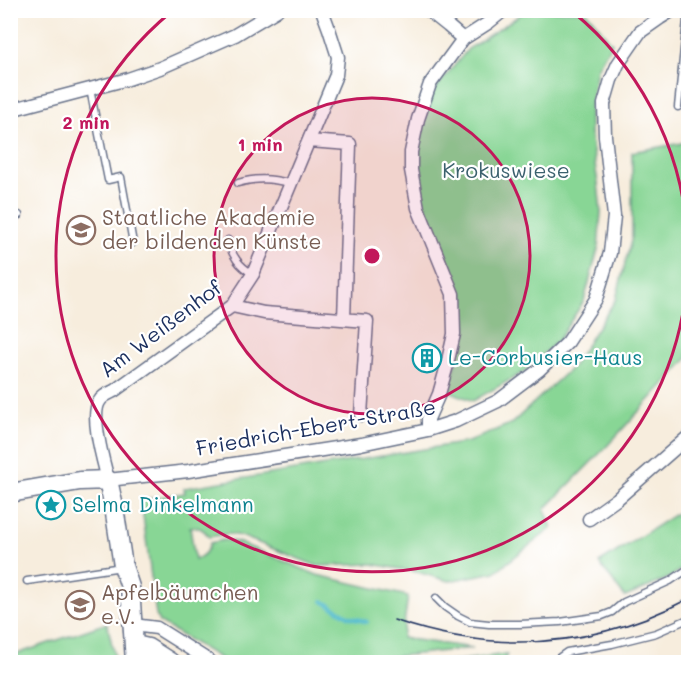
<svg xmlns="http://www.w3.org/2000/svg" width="699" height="673" viewBox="0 0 699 673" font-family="Mali,sans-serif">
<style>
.green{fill:#88d695;stroke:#52827a;stroke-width:1.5}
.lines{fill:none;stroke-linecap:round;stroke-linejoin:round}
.stream{stroke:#52bccf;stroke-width:4}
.lane-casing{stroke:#68728a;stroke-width:9}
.street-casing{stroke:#68728a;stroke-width:15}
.secondary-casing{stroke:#68728a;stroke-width:21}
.lane{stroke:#fff;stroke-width:6}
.street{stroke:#fff;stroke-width:12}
.secondary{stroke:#fff;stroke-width:18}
.tram{stroke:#1b2f5e;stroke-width:1.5}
.ring{fill:none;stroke:#c2185b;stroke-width:3}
.labels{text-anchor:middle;stroke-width:4.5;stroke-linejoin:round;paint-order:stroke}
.park-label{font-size:21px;fill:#3c616e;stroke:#fff}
.education-label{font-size:21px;fill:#785e54;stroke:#fff;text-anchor:start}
.street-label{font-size:21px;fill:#1b2f5e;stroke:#fff}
.culture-label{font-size:21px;fill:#0d838f;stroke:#fff;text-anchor:start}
.centre{fill:#c2185b;stroke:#fff;stroke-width:3}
.ring-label{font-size:18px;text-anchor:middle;font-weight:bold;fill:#c2185b;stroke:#fff;stroke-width:4.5;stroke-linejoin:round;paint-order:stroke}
</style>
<rect width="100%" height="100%" fill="#fff"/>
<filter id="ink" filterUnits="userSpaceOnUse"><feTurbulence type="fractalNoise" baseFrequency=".0167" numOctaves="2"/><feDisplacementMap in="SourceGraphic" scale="12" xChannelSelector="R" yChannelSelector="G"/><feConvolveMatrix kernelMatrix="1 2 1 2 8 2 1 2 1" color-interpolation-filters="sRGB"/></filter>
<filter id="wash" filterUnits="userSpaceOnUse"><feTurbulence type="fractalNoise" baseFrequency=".008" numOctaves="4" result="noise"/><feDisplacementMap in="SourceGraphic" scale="24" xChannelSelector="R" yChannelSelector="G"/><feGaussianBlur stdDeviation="1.35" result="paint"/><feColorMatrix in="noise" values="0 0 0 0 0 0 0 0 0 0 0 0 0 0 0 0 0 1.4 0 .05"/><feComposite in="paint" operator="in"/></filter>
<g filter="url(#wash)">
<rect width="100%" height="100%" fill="#f7eddd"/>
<path class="green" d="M 526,11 L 586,11 L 612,43 L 597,69 L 590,109 L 590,133 L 598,183 L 601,212 L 598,249 L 584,301 L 559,339 L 524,372 L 473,401 L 447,390 L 457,361 L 462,321 L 455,281 L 432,229 L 419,191 L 416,167 L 418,146 L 431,94 L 468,49 Z
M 688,142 L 688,358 L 608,445 L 545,509 L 552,528 L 495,572 L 449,581 L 417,572 L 372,564 L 317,566 L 241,536 L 228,534 L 209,537 C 204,529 200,527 190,527 L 195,560 C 203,556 208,552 210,543 L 224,540 L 238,542 L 317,575 L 408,596 L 402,638 L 473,648 L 345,662 L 226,662 L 159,622 L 156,615 L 141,500 L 185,493 L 184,488 L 468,442 L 512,423 L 572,367 L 616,299 L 632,237 L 632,152 Z
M 688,506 L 688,564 L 669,578 L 625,597 L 599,563 Z
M 107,623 L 116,662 L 11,662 L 11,656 Z
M 507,654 L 504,662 L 449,662 Z"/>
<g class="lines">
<path class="stream" d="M 323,601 L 348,616 L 367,622"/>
</g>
</g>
<g filter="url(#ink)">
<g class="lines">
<g class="lane-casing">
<path id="lane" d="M 90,89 L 108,180 L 121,177 L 133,243
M 678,107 L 688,10
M 238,183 C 257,177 271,179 290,183
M 10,217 L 19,215
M 228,240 C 232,256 239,266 253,274
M 27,581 L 122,567
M 436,598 L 445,607 L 458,616 L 470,622 L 489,624 L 520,624 L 560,622 L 602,616 L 612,612 L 624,602 L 670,581 L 688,569
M 553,662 L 567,652 L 612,644 L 656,633 L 688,619"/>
</g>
<g class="street-casing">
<path id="street" d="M 322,10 L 329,29 L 338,57 L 336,75 L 253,274 L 232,306 L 114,391 C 108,394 102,396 99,402 C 90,417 104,463 108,480 L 188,471 L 361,444 L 428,430 L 456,421 L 498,401 L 539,370 L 568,342 L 596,299 L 610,253 L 614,216 L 605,136 L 604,104 L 611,80 L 618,64 L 640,32 L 660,18 L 673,10
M 428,10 L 448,26 L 463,39
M 10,110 L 128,79 L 160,68 L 235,35 L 277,10
M 309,141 L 350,144 L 344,319
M 232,306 L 264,313 L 367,321 L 361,415
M 428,430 L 428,419 L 439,394 L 446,369 L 454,334 L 453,294 L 418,208 L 411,170 L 411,152 L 418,119 L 430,84 L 463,39 L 488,23 L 504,10
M 589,519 L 617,499 L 688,437
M 133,625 L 157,628 L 211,662"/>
</g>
<g class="secondary-casing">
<path id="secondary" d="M 108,480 L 114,507 L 123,566 L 130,587 L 135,662
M 10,493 L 80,481 L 108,480
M 135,645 L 148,648 L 170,662"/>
</g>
<use href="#lane" class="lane"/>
<use href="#street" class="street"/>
<use href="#secondary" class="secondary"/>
<path class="tram" d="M 394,620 C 496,655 593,649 688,599"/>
</g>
</g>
<circle cx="372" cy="256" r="158" fill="#c2185b" fill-opacity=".12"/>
<g class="ring">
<circle cx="372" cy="256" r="158"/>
<path d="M573 12A316 316 0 1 1 171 12"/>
</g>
<defs>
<g id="university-ring" transform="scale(1.5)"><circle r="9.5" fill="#fff" stroke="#8d6e63" stroke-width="1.5"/><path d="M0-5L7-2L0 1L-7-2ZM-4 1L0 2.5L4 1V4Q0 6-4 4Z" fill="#8d6e63"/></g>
<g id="building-ring" transform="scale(1.5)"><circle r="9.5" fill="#fff" stroke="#0f9aa8" stroke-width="1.5"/><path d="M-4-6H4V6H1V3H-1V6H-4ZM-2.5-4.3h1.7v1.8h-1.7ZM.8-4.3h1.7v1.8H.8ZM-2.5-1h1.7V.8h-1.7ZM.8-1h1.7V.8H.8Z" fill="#0f9aa8"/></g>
<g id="sight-ring" transform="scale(1.5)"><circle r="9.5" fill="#fff" stroke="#0f9aa8" stroke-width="1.5"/><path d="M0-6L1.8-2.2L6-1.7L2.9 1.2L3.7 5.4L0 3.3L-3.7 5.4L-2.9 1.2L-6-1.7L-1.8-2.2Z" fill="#0f9aa8"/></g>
<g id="school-ring" transform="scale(1.5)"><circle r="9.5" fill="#fff" stroke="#8d6e63" stroke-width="1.5"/><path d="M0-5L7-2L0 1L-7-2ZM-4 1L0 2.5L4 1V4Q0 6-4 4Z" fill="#8d6e63"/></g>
</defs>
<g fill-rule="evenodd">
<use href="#university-ring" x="81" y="230"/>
<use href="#building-ring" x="427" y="358"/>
<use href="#sight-ring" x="51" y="505"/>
<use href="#school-ring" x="80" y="605"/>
</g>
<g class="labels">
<g class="park-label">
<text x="506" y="178">Krokuswiese</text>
</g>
<g class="education-label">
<text x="102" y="225">Staatliche Akademie<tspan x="102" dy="24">der bildenden Künste</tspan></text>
<text x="101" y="600">Apfelbäumchen<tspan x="101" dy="24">e.V.</tspan></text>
</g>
<g class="street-label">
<text transform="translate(161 329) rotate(-37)" y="7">Am Weißenhof</text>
<text transform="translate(316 428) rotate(-10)" y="7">Friedrich-Ebert-Straße</text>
</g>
<g class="culture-label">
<text x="448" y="365">Le-Corbusier-Haus</text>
<text x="72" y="512">Selma Dinkelmann</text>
</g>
</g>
<circle cx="372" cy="256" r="9" class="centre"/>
<g class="ring-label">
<text x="86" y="129">2 min</text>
<text x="260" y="151">1 min</text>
</g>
<rect width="699" height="673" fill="none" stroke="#fff" stroke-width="36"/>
</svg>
